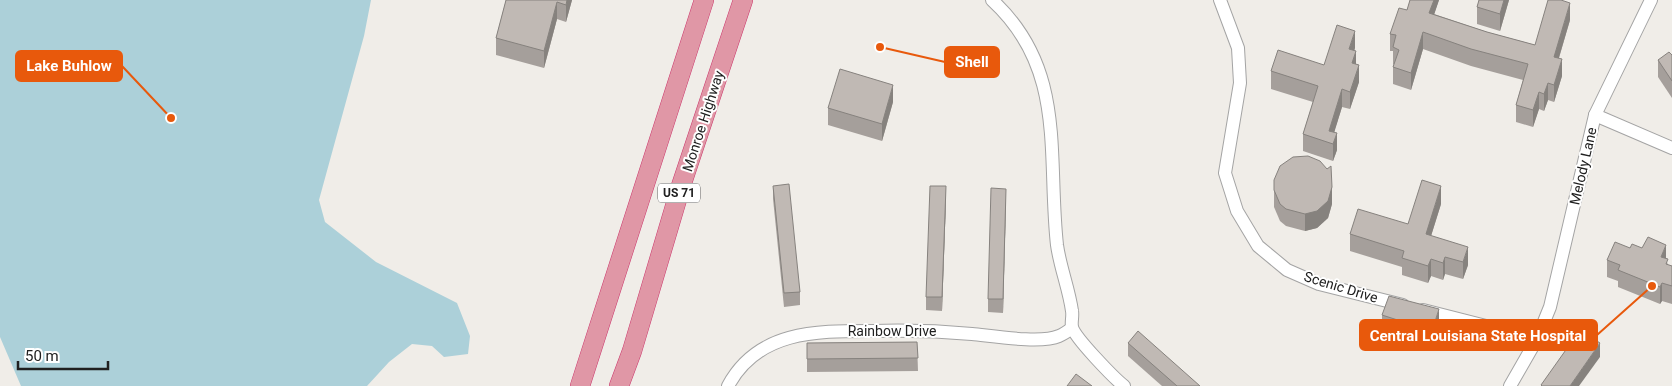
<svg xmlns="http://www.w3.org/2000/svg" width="1672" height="386" viewBox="0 0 1672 386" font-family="Roboto,sans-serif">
<rect width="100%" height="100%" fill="#f0ede8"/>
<path fill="#acd0d9" d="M0 0H371L364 36 319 200 325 222 376 262 457 303 470 336 468 354 444 357 432 346 412 344 389 362 367 386H21L0 337Z"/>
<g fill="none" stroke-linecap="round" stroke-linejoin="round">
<defs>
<g id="minor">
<path d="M992 0C1067 69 1047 154 1057 245 1060 267 1069 289 1072 311 1073 316 1071 322 1072 327 1075 338 1114 378 1124 386"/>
<path d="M1220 0 1238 48 1240 83 1225 173 1237 211 1258 246 1287 270 1319 284 1403 305"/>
<path d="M1595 115 1672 148"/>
<path d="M1423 310 1537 339"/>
<path d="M728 386C758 330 817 331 873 331 906 330 939 331 972 334 993 336 1041 344 1059 336 1064 334 1068 331 1072 328"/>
<path d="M1510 386 1537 339 1550 307 1595 115 1651 0"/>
</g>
<g id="highway">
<path d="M580 386 704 0"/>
<path d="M619 386 632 351 681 186 743 0"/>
</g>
</defs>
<use href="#minor" stroke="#a4a4a4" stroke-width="14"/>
<use href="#highway" stroke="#cb376c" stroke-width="20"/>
<use href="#minor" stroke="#fff" stroke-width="12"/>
<use href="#highway" stroke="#e097a6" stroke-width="19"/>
</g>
<g fill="#a59f9b">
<path d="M506 0H572L566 22 557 19 544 68 496 55V38Z"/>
<path d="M1410 0H1439L1434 14 1487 32 1535 45 1570 20 1559 58 1562 76 1554 102 1548 100 1544 111 1539 109 1533 127 1516 122V105L1523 80 1471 66 1423 49 1411 90 1393 84V67L1394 65 1393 64V51H1390V34L1407 10Z"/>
<path d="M1479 0H1509L1500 31 1477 24V7Z"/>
<path d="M1355 48 1354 51 1359 82 1350 109 1342 107 1334 132 1337 150 1333 161 1303 151V134L1313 102 1271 89V71L1324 65Z"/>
<path d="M1672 55V98L1658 77V60Z"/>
<path d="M893 102 882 141 828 125V108Z"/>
<path d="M1274 180 1332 204 1328 218 1317 228 1305 231 1286 226 1280 221 1274 207Z"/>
<path d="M773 186 800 292V305L784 307 773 199Z"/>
<path d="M946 200 942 311 926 310V297Z"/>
<path d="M1006 202 1003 313 988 312V299Z"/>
<path d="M1441 204 1431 236 1468 265 1463 279 1445 274 1443 280 1431 276 1428 283 1402 275V267L1350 251V234L1408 224Z"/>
<path d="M1630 248 1666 259 1668 265 1672 266V304L1662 301 1660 304 1618 287V281L1607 277V260Z"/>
<path d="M1382 315 1439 323 1432 345 1382 329Z"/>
<path d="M917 342 918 371 807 372V343Z"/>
<path d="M1128 343 1200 386H1162L1128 356Z"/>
</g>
<g fill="#86827e">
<path d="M567 0H572L566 22V5Z"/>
<path d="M1434 0H1439L1429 30V13Z"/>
<path d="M1504 0H1509L1500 31V14Z"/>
<path d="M557 2V19L544 68V51Z"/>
<path d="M1570 3V20L1554 74V57Z"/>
<path d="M1355 31V48L1349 66V49Z"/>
<path d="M1423 32V49L1411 90V73Z"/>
<path d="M1356 51V69L1352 63Z"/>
<path d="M1562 59V76L1554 102V85Z"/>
<path d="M1359 65V82L1350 109V92Z"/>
<path d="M1548 83V100L1544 111V94Z"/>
<path d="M893 85V102L882 141V124Z"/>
<path d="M1342 89V107L1331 143 1329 131Z"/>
<path d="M1539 92V109L1533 127V110Z"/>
<path d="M1337 133V150L1333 161V144Z"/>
<path d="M946 186V200L942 311V297Z"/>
<path d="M1441 186V204L1426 252V234Z"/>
<path d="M1332 187V204L1328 218 1317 228 1305 231V214Z"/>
<path d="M1006 189V202L1003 313V299Z"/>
<path d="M1666 245V262L1661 257Z"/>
<path d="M1468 247V265L1463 279V262Z"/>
<path d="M1445 257V274L1443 280V263Z"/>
<path d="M1431 259V276L1428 283V266Z"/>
<path d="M1662 283V301L1660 304V287Z"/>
<path d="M1439 309V323L1432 345V331Z"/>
<path d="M1600 343V357L1579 386H1570Z"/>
</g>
<g fill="#c0b9b4" stroke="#86827e">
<path d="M506 0H567L566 5 557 2 544 51 496 38Z"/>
<path d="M1410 0H1434L1429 13 1487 32 1535 45 1548 0H1561L1570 3 1554 57 1562 59 1554 85 1548 83 1544 94 1539 92 1533 110 1516 105 1528 64 1471 49 1423 32 1411 73 1393 67 1399 50 1393 47 1396 35 1390 34 1399 8 1407 10Z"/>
<path d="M1479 0H1504L1500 14 1477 7Z"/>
<path d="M1337 25 1355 31 1349 49 1356 51 1352 63 1359 65 1350 92 1342 89 1329 131 1337 133 1333 144 1303 134 1318 86 1271 71 1278 50 1324 65Z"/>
<path d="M1669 52 1672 55V81L1658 60Z"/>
<path d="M840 69 893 85 882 124 828 108Z"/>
<path d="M1308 156 1320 161 1327 169 1331 166 1332 187 1328 201 1317 211 1305 214 1286 209 1280 204 1274 190V180L1280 166 1293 157Z"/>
<path d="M1422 180 1441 186 1426 234 1468 247 1463 262 1445 257 1443 263 1431 259 1428 266 1402 258 1404 251 1350 234 1358 209 1408 224Z"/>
<path d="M789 184 800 292 784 293 773 186Z"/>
<path d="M930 186H946L942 297H926Z"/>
<path d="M991 188 1006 189 1003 299H988Z"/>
<path d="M1648 237 1666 245 1661 257 1668 259 1666 264 1672 266V286L1662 283 1660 287 1618 270 1620 265 1607 260 1615 242 1630 248 1632 244 1642 248Z"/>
<path d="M1389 296 1439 309 1432 331 1382 315Z"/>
<path d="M1580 330 1600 343 1570 386H1542L1541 385Z"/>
<path d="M1138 331 1200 386H1177L1128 343Z"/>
<path d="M917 342 918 358 807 359V343Z"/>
<path d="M1076 374 1092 386H1067Z"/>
</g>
<g text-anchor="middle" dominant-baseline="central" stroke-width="4" stroke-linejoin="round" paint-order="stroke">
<rect fill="#fff" stroke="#636363" stroke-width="1" x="658" y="183.5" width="42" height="19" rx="4"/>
<g font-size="12" font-weight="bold" fill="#202020">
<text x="679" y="193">US 71</text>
</g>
<g font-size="14" fill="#202020" stroke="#fff">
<text transform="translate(703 121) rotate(-72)">Monroe Highway</text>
<text transform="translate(1583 166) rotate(-77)">Melody Lane</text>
<text transform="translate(1341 287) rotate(17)">Scenic Drive</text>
<text x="892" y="331">Rainbow Drive</text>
</g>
</g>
<path fill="none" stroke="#e8590c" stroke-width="2" d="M880 47L945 62M171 118L122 66M1652 286L1597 335"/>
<g fill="#e8590c" stroke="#fff" stroke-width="2">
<circle cx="880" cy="47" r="5"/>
<circle cx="171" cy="118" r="5"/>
<circle cx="1652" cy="286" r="5"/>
</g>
<g fill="#e8590c" stroke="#e8590c" stroke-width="2">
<rect x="945" y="47" width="54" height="30" rx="5"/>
<rect x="16" y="51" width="106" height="30" rx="5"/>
<rect x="1360" y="320" width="237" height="30" rx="5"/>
</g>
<g font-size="15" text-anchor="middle" font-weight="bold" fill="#fff">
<text x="972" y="67">Shell</text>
<text x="69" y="71">Lake Buhlow</text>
<text x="1478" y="341">Central Louisiana State Hospital</text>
</g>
<path d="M18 361v8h90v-8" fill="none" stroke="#202020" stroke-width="2.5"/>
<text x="25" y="361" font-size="15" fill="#202020" stroke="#ffffff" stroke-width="4" paint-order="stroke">50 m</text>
</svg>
